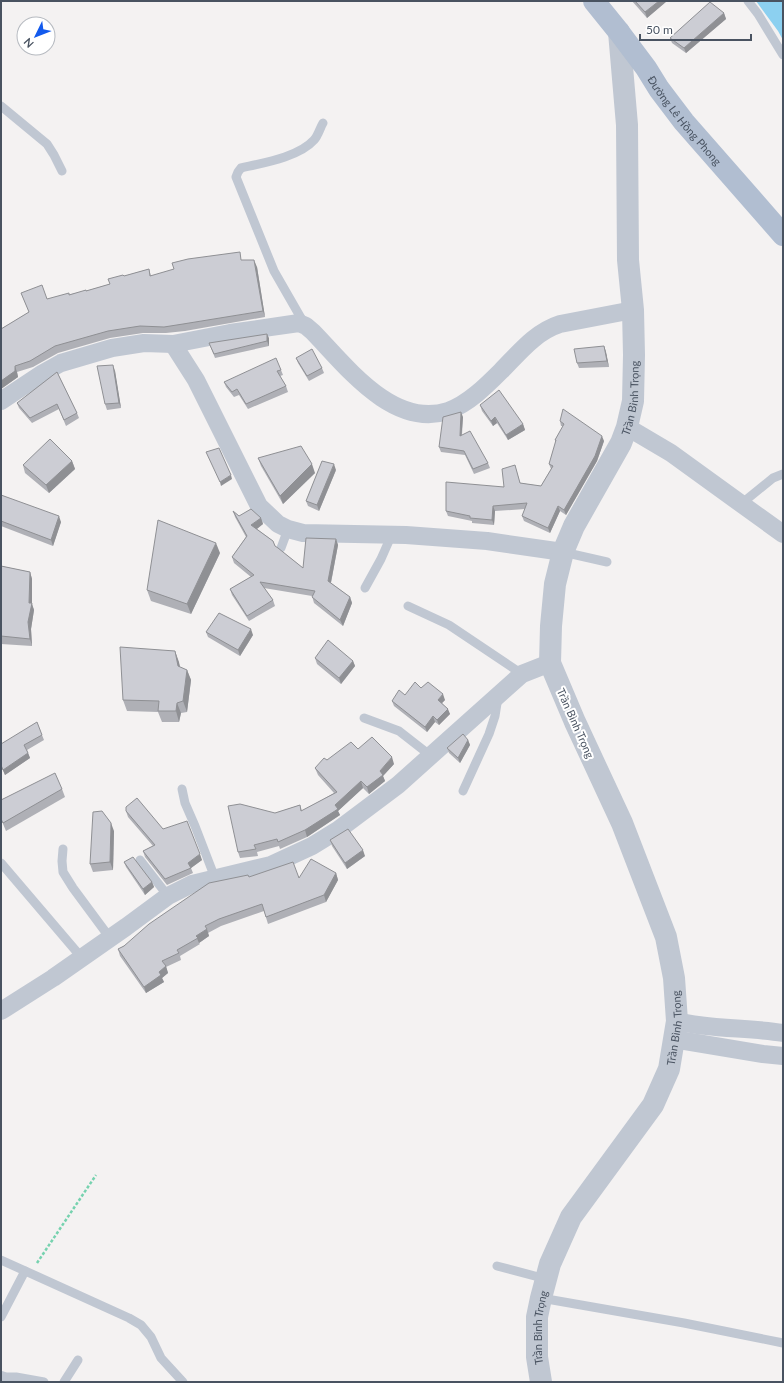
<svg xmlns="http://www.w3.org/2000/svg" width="784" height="1383" viewBox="0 0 784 1383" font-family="Lato,sans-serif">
<rect width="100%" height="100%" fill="#f4f2f2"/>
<path fill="#8cd0f0" d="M756 1H783V40L778 31Z"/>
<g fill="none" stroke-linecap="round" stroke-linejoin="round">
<path stroke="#76d2af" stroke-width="2.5" stroke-dasharray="3 2" stroke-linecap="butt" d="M37 1263 96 1175"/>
<g stroke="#c0c7d2" stroke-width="9">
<path d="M748 1 758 14 783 55"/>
<path d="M1 106 47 144 54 155 62 171"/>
<path d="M305 325 274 271 236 177 238 172 241 168C263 163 299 157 314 140 318 136 320 128 323 123"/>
<path d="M741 504 773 478 783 474"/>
<path d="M281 548 288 529"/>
<path d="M563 552 607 562"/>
<path d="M365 588 381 559 392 534"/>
<path d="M408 606 449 625 522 674"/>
<path d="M364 718 399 731 431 756"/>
<path d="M182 789 185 803 195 826 215 878"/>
<path d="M463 791 489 734 495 716 498 697"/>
<path d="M63 849 62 861 63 872 73 888 110 938"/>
<path d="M140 860 168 896"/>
<path d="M1 863 82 958"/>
<path d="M1 1260 129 1318 141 1325 151 1337 161 1358 183 1382"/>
<path d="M497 1266 546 1279"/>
<path d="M541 1298 684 1323 783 1343"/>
<path d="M1 1317 25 1271"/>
<path d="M1 1377H16L44 1382"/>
<path d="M64 1382 78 1360"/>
</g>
<g stroke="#c0c7d2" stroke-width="18">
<path d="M173 344 196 380 259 506 278 524 288 529 303 533 406 535 487 541 563 552"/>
<path d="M1 401 43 373 61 363 112 348 144 343 173 344 230 333 299 323 306 326 313 332C346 366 393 429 448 411 468 404 486 386 501 371 519 353 535 332 560 324L633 310"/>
<path d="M627 427 671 453 783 534"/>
<path d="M1 1011 53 978 126 927 168 896 192 884 271 865 312 846 338 830 398 785 522 674 550 663"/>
<path d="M677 1021C711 1030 748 1027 783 1033"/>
<path d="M673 1039 763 1054 783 1056"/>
<path d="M1 1380 5 1382"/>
</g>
<path stroke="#c0c7d2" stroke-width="22" id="s1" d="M541 1382 537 1357V1317L541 1298 550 1264 571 1217 653 1105 669 1069 677 1021 674 978 666 937 622 823 575 722 550 663 551 626 555 584 563 552 574 526 621 443 627 427 633 401 634 355 633 310 628 260 627 125 619 32"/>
<path stroke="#b1bed1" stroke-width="22" id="s2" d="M594 1 619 32 646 68 659 89 684 122 783 235"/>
</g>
<g fill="#afb0b6">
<path d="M632 1H667L647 18Z"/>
<path d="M724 13 726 19 686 53 672 43 670 38Z"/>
<path d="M243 260 257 267 265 317 185 331 166 333H143L110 338 58 353 33 367 17 372 18 377 1 389V329L29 312 21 293 47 299 86 291 110 284 124 276 149 269 151 276Z"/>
<path d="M269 338V346L215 358 209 343Z"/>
<path d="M604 346 606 352 609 367 579 368 577 363Z"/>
<path d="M296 358 322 368 324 373 309 381 298 363Z"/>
<path d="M281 370 283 375 280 376 286 386 288 392 248 409 239 395 234 397 226 387 224 382Z"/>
<path d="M115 371 121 408 107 410 105 404Z"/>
<path d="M57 372 77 413 79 418 66 426 59 409 32 423 19 408 17 403Z"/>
<path d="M480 405 523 424 525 430 508 440 497 423 493 426 482 411Z"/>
<path d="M463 417 462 435 488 463 490 468 474 474 465 455 441 452 439 447Z"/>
<path d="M560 421 604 441 597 461 566 515 560 511 550 533 524 521 522 516 525 509 495 511 494 525 472 523V521L448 516 446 511 504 487 515 465 520 483 541 486 551 469 549 464 556 442 555 440 563 426H561Z"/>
<path d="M258 458 315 473 283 504 261 466Z"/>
<path d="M72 461 75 469 49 493 25 473 23 465Z"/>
<path d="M336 470 319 511 308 506 306 501Z"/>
<path d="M1 495 61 522 53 546 1 526Z"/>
<path d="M233 511 239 516 261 518 263 524 257 529 273 541 275 546 303 568 336 539 338 545 331 583 350 597 352 603 343 626 314 603 312 596 264 588 273 600 275 606 249 621 232 595 230 589 251 577 234 563 232 557 246 537 235 517Z"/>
<path d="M220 553 191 614 151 601 147 590Z"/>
<path d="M1 566 30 572 32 579V604L34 610 31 629 32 646 1 644Z"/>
<path d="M206 632 253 635 240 656 208 637Z"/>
<path d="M175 651 180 667 187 670 191 680 187 712 181 713 179 722H162L158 712 127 711 123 700Z"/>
<path d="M315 658 353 661 355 666 341 684 317 664Z"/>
<path d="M421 688 445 700 442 703 450 714 439 725 435 722 427 732 394 706 392 701Z"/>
<path d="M42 735 44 740 27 750 30 758 5 775 1 766V744Z"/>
<path d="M468 740 470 745 460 763 449 753 447 748Z"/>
<path d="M358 749 394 764 383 776 385 781 369 794 363 788 338 811 340 815 307 837 280 849 279 846 257 852 258 856 240 858 238 852 275 813 300 805 302 811 334 793 318 775 315 768 327 760Z"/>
<path d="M62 789 65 797 6 831 1 819Z"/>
<path d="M126 811 163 829 202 860 191 868 193 873 167 885 145 857 143 851 153 846 128 817Z"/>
<path d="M114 831 113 870 93 872 90 864Z"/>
<path d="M330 840 365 856 347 869 332 846Z"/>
<path d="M124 862 152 882 154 887 145 895 126 867Z"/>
<path d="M336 873 338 880 326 902 268 924 264 911 221 926 208 933 209 936 199 943 200 944 180 956 181 960 166 967 168 973 162 978 164 982 146 993 120 956 118 949 249 877 299 878Z"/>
</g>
<g fill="#8f9094">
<path d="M659 1H667L647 18 645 12Z"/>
<path d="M724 13 726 19 686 53 684 48Z"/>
<path d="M254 260 257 267 265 317 263 311Z"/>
<path d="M267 334 269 338V346L267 341Z"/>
<path d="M604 346 606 352 609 367 607 361Z"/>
<path d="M113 365 115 371 121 408 119 403Z"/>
<path d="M15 366 17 372 18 377 1 389V381Z"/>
<path d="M461 412 463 417 461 441 460 436Z"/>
<path d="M495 417 497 423 493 426 491 421Z"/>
<path d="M523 424 525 430 508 440 506 435Z"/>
<path d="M602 436 604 441 597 461 566 515 564 510Z"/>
<path d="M72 461 75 469 49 493 46 485Z"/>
<path d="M312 464 315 473 283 504 280 496Z"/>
<path d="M334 464 336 470 319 511 317 505Z"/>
<path d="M231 475 232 479 221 486 220 482Z"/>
<path d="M493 506 495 511 494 525 492 520Z"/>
<path d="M558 506 560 511 550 533 548 528Z"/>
<path d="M59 516 61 522 53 546 51 540Z"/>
<path d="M261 518 263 524 254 531 251 525Z"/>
<path d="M336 539 338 545 330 587 328 581Z"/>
<path d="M216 543 220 553 191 614 187 604Z"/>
<path d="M30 572 32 579V604L34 610 31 629 32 646 30 639 28 622 29 603Z"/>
<path d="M350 597 352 603 343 626 340 620Z"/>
<path d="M251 629 253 635 240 656 238 650Z"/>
<path d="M175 651 179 662 182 677 178 666Z"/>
<path d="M353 661 355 666 341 684 339 678Z"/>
<path d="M187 670 191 680 187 712 183 701Z"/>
<path d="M443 694 445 700 440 705 438 700Z"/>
<path d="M177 703 181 713 179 722 176 711Z"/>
<path d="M448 709 450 714 439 725 437 720Z"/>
<path d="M433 716 435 722 427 732 425 727Z"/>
<path d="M468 740 470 745 460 763 458 758Z"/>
<path d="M28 753 30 758 5 775 3 770Z"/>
<path d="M392 757 394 764 383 776 385 781 369 794 367 787Z"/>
<path d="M361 781 363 788 338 811 340 815 307 837 305 830 335 805Z"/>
<path d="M111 823 114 831 113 870 110 862Z"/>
<path d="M363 850 365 856 347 869 345 863Z"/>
<path d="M200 854 202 860 191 868 188 863Z"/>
<path d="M336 873 338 880 326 902 324 895Z"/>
<path d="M152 882 154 887 145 895 143 889Z"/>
<path d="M207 929 209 936 199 943 196 936Z"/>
<path d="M166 966 168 973 162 978 164 982 146 993 144 987 159 972Z"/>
</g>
<g fill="#cccdd4" stroke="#8f9094">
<path d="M635 1H659L645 12Z"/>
<path d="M710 2 724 13 684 48 670 38Z"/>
<path d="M240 252 241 260H254L263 311 183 324 164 327 140 326 108 331 55 346 30 361 15 366V371L1 381V329L29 312 21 293 42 285 47 299 69 293V295L86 290V291L110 284 108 279 123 275 124 276 149 269 150 276 174 269 172 263 188 259Z"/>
<path d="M267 334V341L214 354 209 343Z"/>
<path d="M604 346 607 361 577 363 574 349Z"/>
<path d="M312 349 322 368 307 376 296 358Z"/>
<path d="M276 358 281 370 277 371 286 386 246 404 237 389 232 392 224 382Z"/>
<path d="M113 365 119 403 105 404 97 366Z"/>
<path d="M57 372 77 413 64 420 57 404 30 418 17 403Z"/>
<path d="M499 390 523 424 506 435 495 417 491 421 480 405Z"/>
<path d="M563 409 602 436 595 456 564 510 558 506 548 528 522 516 527 503 493 506 492 520 470 518V516L446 511V482L504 487 502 469 515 465 520 483 541 486 553 466 549 464 556 440H555L564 424 560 421Z"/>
<path d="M461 412 460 436 470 431 488 463 473 469 464 451 439 447 443 417Z"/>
<path d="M50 439 72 461 46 485 23 465Z"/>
<path d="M301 446 312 464 280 496 258 458Z"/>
<path d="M219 448 231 475 220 482 206 452Z"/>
<path d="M322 461 334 464 317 505 306 501Z"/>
<path d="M1 495 59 516 51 540 1 521Z"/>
<path d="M251 509 261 518 251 525 273 541 275 546 278 548 303 568 306 538 336 539 328 581 350 597 340 620 312 597 315 591 260 582 273 600 247 616 230 589 254 575 232 557 247 536 233 511 239 516Z"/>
<path d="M158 520 216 543 187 604 147 590Z"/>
<path d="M1 566 30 572 29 603H32L28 622 30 639 1 636Z"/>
<path d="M219 613 251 629 238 650 206 632Z"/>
<path d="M328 640 353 661 339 678 315 658Z"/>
<path d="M120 647 175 651 178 666 187 670 183 701 177 703 176 711H158L159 701 123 700Z"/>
<path d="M415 682 421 688 428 682 443 694 438 700 448 709 437 720 433 716 425 727 392 701 399 690 405 695Z"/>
<path d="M37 722 42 735 24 745 28 753 3 770 1 765V744Z"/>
<path d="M463 734 468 740 458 758 447 748Z"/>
<path d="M372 737 392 757 380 771 383 775 367 787 361 781 335 805 338 809 305 830 278 842 277 839 254 845 256 849 238 852 228 806 240 804 275 813 300 805 301 811 337 792 315 768 324 758 327 760 351 742 358 749Z"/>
<path d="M55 773 62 789 3 823 1 819V800Z"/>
<path d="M137 798 163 829 187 821 200 854 188 863 191 868 165 879 143 851 155 845 126 811V807Z"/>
<path d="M102 811 111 823 110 862 90 864 93 812Z"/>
<path d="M348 829 363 850 345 863 330 840Z"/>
<path d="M133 857 152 882 143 889 124 862Z"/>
<path d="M311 859 336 873 324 895 266 917 262 904 219 919 205 926 207 929 196 936 198 938 177 950 179 953 162 961 166 966 159 972 161 975 144 987 118 949 124 946 149 924 209 883 248 875 249 877 293 862 299 878Z"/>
</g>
<g text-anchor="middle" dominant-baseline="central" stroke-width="4" stroke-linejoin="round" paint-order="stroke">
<g font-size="11" fill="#495361" stroke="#fff">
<text stroke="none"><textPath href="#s2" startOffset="150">Đường Lê Hồng Phong</textPath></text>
<text stroke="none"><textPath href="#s1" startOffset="1063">Trần Bình Trọng</textPath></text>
<text transform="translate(576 723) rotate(66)">Trần Bình Trọng</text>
<text stroke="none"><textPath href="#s1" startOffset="391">Trần Bình Trọng</textPath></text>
<text stroke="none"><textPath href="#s1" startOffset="55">Trần Bình Trọng</textPath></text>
</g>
</g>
<rect width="784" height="1383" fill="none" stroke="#495361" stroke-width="4"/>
<g transform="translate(36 36) rotate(227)"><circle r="19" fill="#ffffff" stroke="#b6bac0"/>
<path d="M0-3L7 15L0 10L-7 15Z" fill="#135aed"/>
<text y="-6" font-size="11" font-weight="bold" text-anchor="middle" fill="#495361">N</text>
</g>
<path d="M640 34v6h111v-6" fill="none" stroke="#495361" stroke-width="2"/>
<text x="646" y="34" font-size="12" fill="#495361" stroke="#ffffff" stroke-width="3" paint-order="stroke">50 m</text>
</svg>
